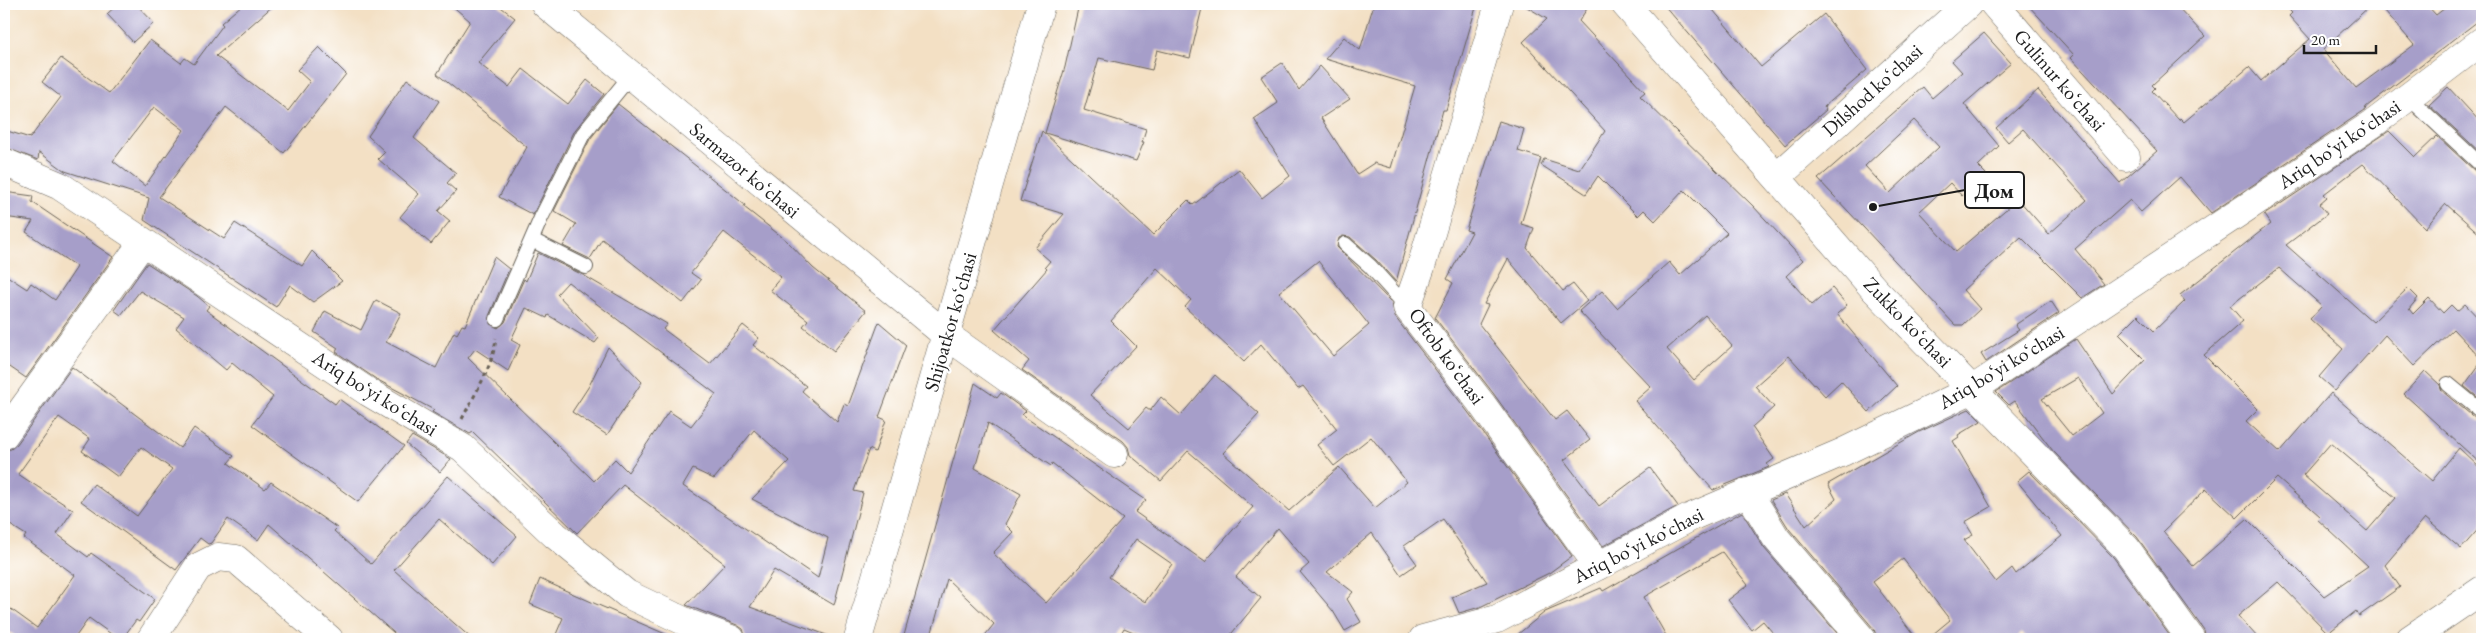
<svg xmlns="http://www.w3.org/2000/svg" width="2486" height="643" viewBox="0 0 2486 643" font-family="'EB Garamond',serif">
<rect width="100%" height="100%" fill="#fff"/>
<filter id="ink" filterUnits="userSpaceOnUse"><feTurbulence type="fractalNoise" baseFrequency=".02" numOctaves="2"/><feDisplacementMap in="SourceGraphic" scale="10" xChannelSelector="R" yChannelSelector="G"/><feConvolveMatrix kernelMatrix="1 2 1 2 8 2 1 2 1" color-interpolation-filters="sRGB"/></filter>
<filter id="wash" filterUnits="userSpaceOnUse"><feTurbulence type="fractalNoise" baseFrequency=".0096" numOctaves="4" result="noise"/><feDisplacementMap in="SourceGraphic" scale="20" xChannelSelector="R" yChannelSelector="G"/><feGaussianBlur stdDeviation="1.12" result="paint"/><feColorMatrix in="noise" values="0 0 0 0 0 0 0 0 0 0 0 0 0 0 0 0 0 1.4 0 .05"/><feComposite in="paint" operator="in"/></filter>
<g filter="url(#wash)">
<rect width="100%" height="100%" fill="#f3e0c4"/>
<g id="blocks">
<g fill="#a69ec9" fill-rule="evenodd">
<path d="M118 4H136L154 23 133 42 107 14Z"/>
<path d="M243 4H275L216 56 288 111 310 82 297 70 319 47 346 74 284 153 226 107 159 197 224 239 235 223 302 266 312 251 342 281 313 302 290 285 276 307 144 220 149 198 65 171 39 152 38 160 4 147V130L30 138 61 97 42 82 61 58 109 93 150 40 181 63 185 58 194 64 223 25 221 23ZM154 107 184 130 145 186 113 161Z"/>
<path d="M450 4H497L515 18 478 63 509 87 523 69 568 104 587 80 604 94 575 130 533 215 499 197 527 147 437 74 470 21Z"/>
<path d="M1079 4H1203L1190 58 1157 50 1152 70 1099 58 1084 110 1146 129 1142 142H1144L1136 161 1045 133 1065 67Z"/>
<path d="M1374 4H1477L1446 110H1443L1396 282 1376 260 1350 237 1343 236 1339 238 1337 247 1392 303 1395 317 1468 412 1572 556 1549 573 1480 607 1459 613 1452 597 1487 582 1443 519 1404 546 1417 564 1401 575 1372 533 1327 572 1353 592 1347 599 1361 622 1345 631 1333 611 1300 572 1309 564 1278 528 1236 577 1261 598 1227 639H1150L1124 628 1118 639H982L994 624 947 579 930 639H903L975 383 997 398 1001 393 1026 411 1022 415 1146 500 1135 512 1205 562 1253 507 1188 451 1161 481 1130 455 1128 447 1123 441 1022 370 1029 361 994 330 1047 269 1045 267 1050 261 1035 248 1064 214 1020 201 1042 131 1153 235 1188 200 1193 205 1239 169 1262 198 1290 176 1254 119 1278 103 1261 77 1282 63 1299 90 1320 66 1350 99 1321 118 1357 174 1374 163 1391 168 1415 86 1325 59 1344 37 1360 50ZM1318 261 1369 325 1333 356 1279 292ZM1157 268 1191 300 1185 307 1244 362 1261 344 1298 389 1303 386 1337 429 1317 445 1334 466 1371 437 1407 482 1375 508 1339 467 1289 511 1223 453 1259 414 1215 375 1181 415 1161 397 1150 411 1146 408 1129 428 1090 395 1136 346 1111 321ZM988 423 1051 466 1052 463 1123 519 1046 603 993 553 1013 532 1005 524 1021 494 975 468ZM1136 539 1172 564 1145 602 1109 577Z"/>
<path d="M1522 4H1590L1579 21 1645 92 1640 96 1753 206 1803 260 1786 276 1812 305 1832 288 1847 305 1837 314 1897 386 1869 412 1841 381 1825 396 1789 356 1755 386 1774 407 1752 427 1774 459 1767 464 1769 467 1713 490 1635 401 1651 387 1579 311 1602 291 1617 308 1669 262 1680 275 1727 233 1684 190 1655 221 1644 210 1638 216 1598 176 1586 194 1541 165 1544 159 1579 170 1605 131 1523 42 1547 19ZM1705 315 1732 346 1694 380 1667 349Z"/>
<path d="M1663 4H1708L1761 67 1824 14 1867 70 1824 107 1826 110 1785 145Z"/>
<path d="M2027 4H2175L2205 36 2152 85 2155 88 2152 91 2179 120 2180 118 2184 122 2249 67 2261 81 2310 39 2289 16 2292 13 2283 4H2372L2323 49 2356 88 2414 45 2379 4H2426L2436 15 2450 4H2476L2482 12V18L2366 107 2365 110 2211 213 2180 177 2141 212 2130 200 2075 249 2104 284 2082 298 2021 237 1963 290 1980 309 1963 325H1955L1818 179 1923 87 1932 98 1962 72 1952 61 1984 33 2011 63 1964 104 1999 146 1978 166 1986 174 1962 196 1950 183 1919 212 1956 252 2018 199 2049 234 2087 200 2023 129 2008 142 1996 128 2038 90 2120 183 2157 151 2071 58 2074 55ZM1914 120 1939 147 1890 193 1865 166Z"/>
<path d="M407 79 439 101 414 138 456 173 447 183 456 191 438 211 450 221 431 244 400 217 419 194 378 159 385 152 368 136Z"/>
<path d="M2448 87 2482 124V154L2429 105Z"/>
<path d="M618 104 745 205 744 207 787 241 813 268 866 311 834 351 803 326 808 320 770 290 781 277 724 232 691 273 701 280 683 303 602 239 590 259 563 246 576 224 554 211 590 139Z"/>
<path d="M1499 121 1524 129 1518 151 1541 158 1521 224 1534 228 1527 248 1563 291 1573 284 1587 301 1561 323 1508 259 1484 304 1488 305 1479 324 1555 420 1567 411 1590 440 1564 460 1599 506 1650 468 1678 506 1603 546 1493 393 1435 318 1453 283 1447 279 1472 232 1466 230Z"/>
<path d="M2389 131 2415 157 2437 136 2476 172 2482 175V236L2446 204 2425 228 2363 164 2324 194 2327 197 2319 204 2327 214 2286 245 2373 322 2408 288 2418 298 2409 309 2413 314 2429 298 2443 313 2451 305 2457 311 2465 304 2482 322V360L2453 329 2414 366 2385 335 2335 391 2319 377 2343 349 2310 319 2322 306 2279 268 2230 306 2243 321 2204 355 2258 409 2246 421 2280 452 2331 393 2432 481 2459 448 2482 470V525L2461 549 2425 518 2385 565 2400 587 2359 616 2356 611 2328 633 2278 582 2238 616 2259 639H2206L2204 630 2137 537 2053 451 2015 401 2009 405 1996 392 2076 339 2113 394 2145 360 2119 334 2138 315 2154 331 2185 301 2180 295 2270 224 2264 215ZM2078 378 2102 413 2072 436 2042 399ZM2331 443 2396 498 2367 531 2303 475ZM2277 478 2320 516 2317 519 2368 566 2324 596 2247 519 2193 566 2163 531 2206 489 2237 518Z"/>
<path d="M4 192 33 196 32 202 113 257 26 378 4 363V274L27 289 31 283 55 300 77 267 26 232 33 221 4 217Z"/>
<path d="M538 253 583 275 667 324 663 329 710 364 743 325 759 338 753 345 806 386 802 391 837 422 844 404 848 406 879 322 906 345 879 417 886 420 875 452 869 449 854 491 863 493 834 605 774 570 750 607 832 637V639H746L743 629 737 625 686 605 725 564 623 485 577 533 473 432 470 434 432 412 434 410 376 379 336 352 338 348 314 332 325 311 361 330 376 300 401 313 386 342 436 368 454 332 457 334 462 325 465 326 494 257 509 269 489 316 490 324 498 328 505 322 524 279 526 281ZM568 282 716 394 691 426 669 411 628 472 615 459 594 481 468 358 475 349 508 371 520 345 511 340 526 308 547 318 548 315 595 343 599 338 557 294ZM754 430 789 461 752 499 828 538 818 578 683 486 693 469 714 479Z"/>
<path d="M147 263 197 296 209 306 206 310 335 404 339 399 404 446 358 502 252 425 273 397 232 363 226 370 176 328 184 317 140 291 121 315 114 310Z"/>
<path d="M2051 301 2059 313 1986 362 1981 354 2019 330 2015 325Z"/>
<path d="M608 347 642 382 607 435 572 412 589 386Z"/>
<path d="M2482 361V401L2464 386Z"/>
<path d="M72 367 180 448 194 428 234 456 228 463 265 489 271 482 337 528 334 531 371 564 448 476 517 536 492 565 439 519 394 570 472 639H401L269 524 258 540 228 519 211 543 208 544 200 538 176 570 81 501 94 484 137 516 172 469 141 447 118 477 82 451 90 439 59 417 18 474 73 510 57 534 88 557 91 553 155 599 139 622 136 620 122 639H118L89 618 74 639H20L4 628V604L37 628 75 575 24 538 26 535 4 521V450L11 449 17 444Z"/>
<path d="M2425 371 2440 385 2442 391 2476 419 2482 421V465L2404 394Z"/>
<path d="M1969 409 1981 421 1958 435 1959 437 1953 441 1991 507 1965 522 1973 535 1964 540 1996 582 2012 568 2016 574 2062 536 2017 481 2029 471 2114 558 2172 639H2027L2022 633 2015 639H1927L1950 620 1903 559 1873 582 1917 639H1877L1874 629 1789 529 1771 500 1785 494 1806 526 1836 499 1828 484 1919 432Z"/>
<path d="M412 436 451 459 440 472 406 444Z"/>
<path d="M1742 512 1764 548 1842 639H1778L1763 621 1752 630 1728 600 1748 585 1722 552 1644 597 1668 639H1512L1545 612 1601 588 1603 591Z"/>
<path d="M540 579 596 604 677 639H554L563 618 530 604Z"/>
</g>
</g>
</g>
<g filter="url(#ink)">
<use href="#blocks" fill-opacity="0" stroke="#676157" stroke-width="1"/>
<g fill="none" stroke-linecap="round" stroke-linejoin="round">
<defs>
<g id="lane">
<path d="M2408 97 2482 166"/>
<path d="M532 240 586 267"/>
<path d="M1345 244 1370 266 1407 307"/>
<path d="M497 319 541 218 583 134 631 75"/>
<path d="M2448 384 2482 412"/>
</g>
<g id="street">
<path d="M545 4 946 335 1114 454"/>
<path d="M1499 4 1421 267 1407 307 1481 403 1598 566"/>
<path d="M1625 4 1875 290 2126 548 2191 639"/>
<path d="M1994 4 2126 157"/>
<path d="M4 162 60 186 368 392 463 448 555 535 627 594 688 623 731 639"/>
<path d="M1777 177 1968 4"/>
<path d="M4 435 143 242"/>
<path d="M1748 492 1776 538 1862 639"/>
<path d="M151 639 198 567 218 557 236 559 329 639"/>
<path d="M1423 639 1497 619 1691 517 1843 452 1973 389 2374 123 2482 41"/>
</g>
<g id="secondary">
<path d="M858 639 1041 4"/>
<path d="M2410 639 2482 590"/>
</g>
</defs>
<use href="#lane" stroke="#676157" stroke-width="16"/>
<use href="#street" stroke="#676157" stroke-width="29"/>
<use href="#secondary" stroke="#676157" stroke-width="29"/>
<path stroke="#676157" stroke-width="3" stroke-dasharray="4 4" stroke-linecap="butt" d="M462 419C475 393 493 367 496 338"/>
<use href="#lane" stroke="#fff" stroke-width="14"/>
<use href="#street" stroke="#fff" stroke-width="28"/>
<use href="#secondary" stroke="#fff" stroke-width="28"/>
</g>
</g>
<g text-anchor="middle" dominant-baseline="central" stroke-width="4.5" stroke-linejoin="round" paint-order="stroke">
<g font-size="20" fill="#1c1c1c" stroke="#fff">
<text transform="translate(2060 80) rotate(49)">Gulinur koʻchasi</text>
<text transform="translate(1872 90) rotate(-42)">Dilshod koʻchasi</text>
<text transform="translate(2339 144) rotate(-34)">Ariq boʻyi koʻchasi</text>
<text transform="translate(745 170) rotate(40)">Sarmazor koʻchasi</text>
<text transform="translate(950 322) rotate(-74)">Shijoatkor koʻchasi</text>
<text transform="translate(1908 322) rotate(46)">Zukko koʻchasi</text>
<text transform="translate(1447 356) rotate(54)">Oftob koʻchasi</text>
<text transform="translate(2001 367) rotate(-31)">Ariq boʻyi koʻchasi</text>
<text transform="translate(375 393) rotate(32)">Ariq boʻyi koʻchasi</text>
<text transform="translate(1638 545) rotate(-27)">Ariq boʻyi koʻchasi</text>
</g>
</g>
<path fill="none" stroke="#1c1c1c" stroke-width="2" d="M1873 207L1965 190"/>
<circle fill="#1c1c1c" stroke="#fff" stroke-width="2" cx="1873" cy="207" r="5"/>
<rect fill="#fff" stroke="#1c1c1c" stroke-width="2" x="1965" y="172" width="59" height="36" rx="5"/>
<g font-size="21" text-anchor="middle" font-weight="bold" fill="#1c1c1c">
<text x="1994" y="198">Дом</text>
</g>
<rect width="2486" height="643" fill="none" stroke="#fff" stroke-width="20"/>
<path d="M2304 45v8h72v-8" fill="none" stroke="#1c1c1c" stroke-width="2.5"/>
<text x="2311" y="45" font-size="15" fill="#1c1c1c" stroke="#ffffff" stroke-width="4" paint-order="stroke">20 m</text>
</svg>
